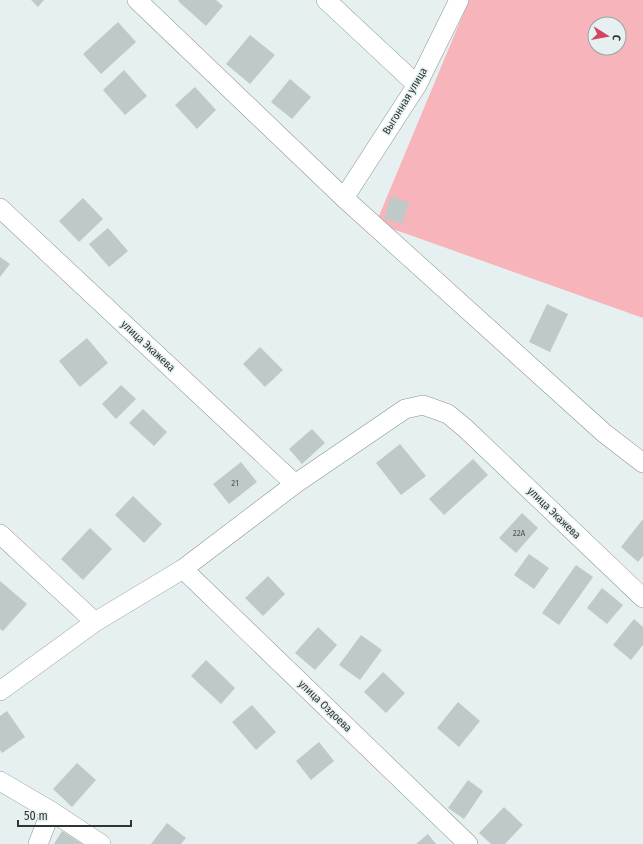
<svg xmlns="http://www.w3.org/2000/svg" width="643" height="844" viewBox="0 0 643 844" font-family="'Fira Sans Condensed',sans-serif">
<rect width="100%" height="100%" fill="#e6f0f0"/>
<path fill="#f7b4ba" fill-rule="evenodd" d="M469 0H643V318L376 223ZM595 24H619V48H595Z"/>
<g fill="#bfc9c8">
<path d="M31 0H44L38 7Z"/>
<path d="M179 0H216L223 6 206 26 178 1Z"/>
<path d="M118 22 136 42 101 74 83 54Z"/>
<path d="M250 35 275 55 250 84 226 64Z"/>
<path d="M124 70 147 96 125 115 103 90Z"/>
<path d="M290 79 311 97 292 119 271 102Z"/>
<path d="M195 87 216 110 197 129 175 105Z"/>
<path d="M391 196 409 203 402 224 384 218Z"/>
<path d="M83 198 103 219 79 242 59 221Z"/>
<path d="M108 228 128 251 109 267 89 244Z"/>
<path d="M0 257 10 264 0 277Z"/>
<path d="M547 304 568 314 550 352 529 342Z"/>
<path d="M87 338 108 363 80 387 59 361Z"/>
<path d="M260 347 283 370 265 387 243 364Z"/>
<path d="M121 385 136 399 116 419 102 404Z"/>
<path d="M143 409 167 432 154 446 129 423Z"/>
<path d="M312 429 325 443 302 464 289 449Z"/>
<path d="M400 444 426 476 401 495 376 463Z"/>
<path d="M473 459 488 475 444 515 429 499Z"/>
<path d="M241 462 257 482 229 504 213 484Z"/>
<path d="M133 496 162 524 144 543 115 515Z"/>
<path d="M522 513 538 528 516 553 499 538Z"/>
<path d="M643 519V556L638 562 621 547Z"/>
<path d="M90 528 112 549 83 580 61 559Z"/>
<path d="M529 554 549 568 534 589 514 575Z"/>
<path d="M576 565 593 577 559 625 542 613Z"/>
<path d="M268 576 285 594 263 616 245 598Z"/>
<path d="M0 581 27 604 3 631 0 629Z"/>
<path d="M602 588 623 605 607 624 587 608Z"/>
<path d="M634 619 643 627V645L631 660 613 645Z"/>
<path d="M318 627 337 645 315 670 295 653Z"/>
<path d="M361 635 382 650 360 680 339 665Z"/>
<path d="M206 660 235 688 221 704 191 676Z"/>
<path d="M383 672 405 693 386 713 364 692Z"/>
<path d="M458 702 480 721 459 747 437 728Z"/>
<path d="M252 705 276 732 256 750 232 722Z"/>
<path d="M7 711 25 737 2 753 0 750V716Z"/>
<path d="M319 742 334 761 311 780 296 761Z"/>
<path d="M77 763 96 780 72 807 53 789Z"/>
<path d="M468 780 483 791 464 819 448 808Z"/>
<path d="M504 807 523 825 505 844H491L479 833Z"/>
<path d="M167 823 186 838 181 844H151Z"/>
<path d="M62 831 82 844H54Z"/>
<path d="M428 834 436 844H416Z"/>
</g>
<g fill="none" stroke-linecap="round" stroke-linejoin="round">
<defs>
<g id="minor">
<path d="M137 0 344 198 604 433 643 463"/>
<path d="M326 0 417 85"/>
<path d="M344 198 417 85 459 0"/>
<path d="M0 208 295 484"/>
<path d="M0 534 95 622"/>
<path d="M183 569 468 844"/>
<path d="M0 691 95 622 183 569 295 484 405 409 423 405 448 414 465 428 643 598"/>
<path d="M0 781 51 811 38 844"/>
<path d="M51 811 101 844"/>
</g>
</defs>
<use href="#minor" stroke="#8b9493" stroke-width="20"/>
<use href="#minor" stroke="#fff" stroke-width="19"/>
</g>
<g text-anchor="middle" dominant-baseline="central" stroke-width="3" stroke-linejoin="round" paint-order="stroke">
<g font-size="9" fill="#545959">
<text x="235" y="483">21</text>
<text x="519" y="533">22А</text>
</g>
<g font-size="11" fill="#303434" stroke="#e6f0f0">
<text transform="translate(405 101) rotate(-59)">Выгонная улица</text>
<text transform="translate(148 346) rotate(43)">улица Экажева</text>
<text transform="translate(554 513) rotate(44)">улица Экажева</text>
<text transform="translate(325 706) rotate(44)">улица Оздоева</text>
</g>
</g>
<g transform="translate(607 36) rotate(101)"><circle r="19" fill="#e6f0f0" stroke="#9da5a5"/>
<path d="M0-3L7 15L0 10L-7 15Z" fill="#d54462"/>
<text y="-6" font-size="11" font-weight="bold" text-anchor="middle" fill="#303434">С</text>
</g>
<path d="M18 820v6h113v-6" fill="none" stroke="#303434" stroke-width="2"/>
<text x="24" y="820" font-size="12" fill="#303434" stroke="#e6f0f0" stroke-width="3" paint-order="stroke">50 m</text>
</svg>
